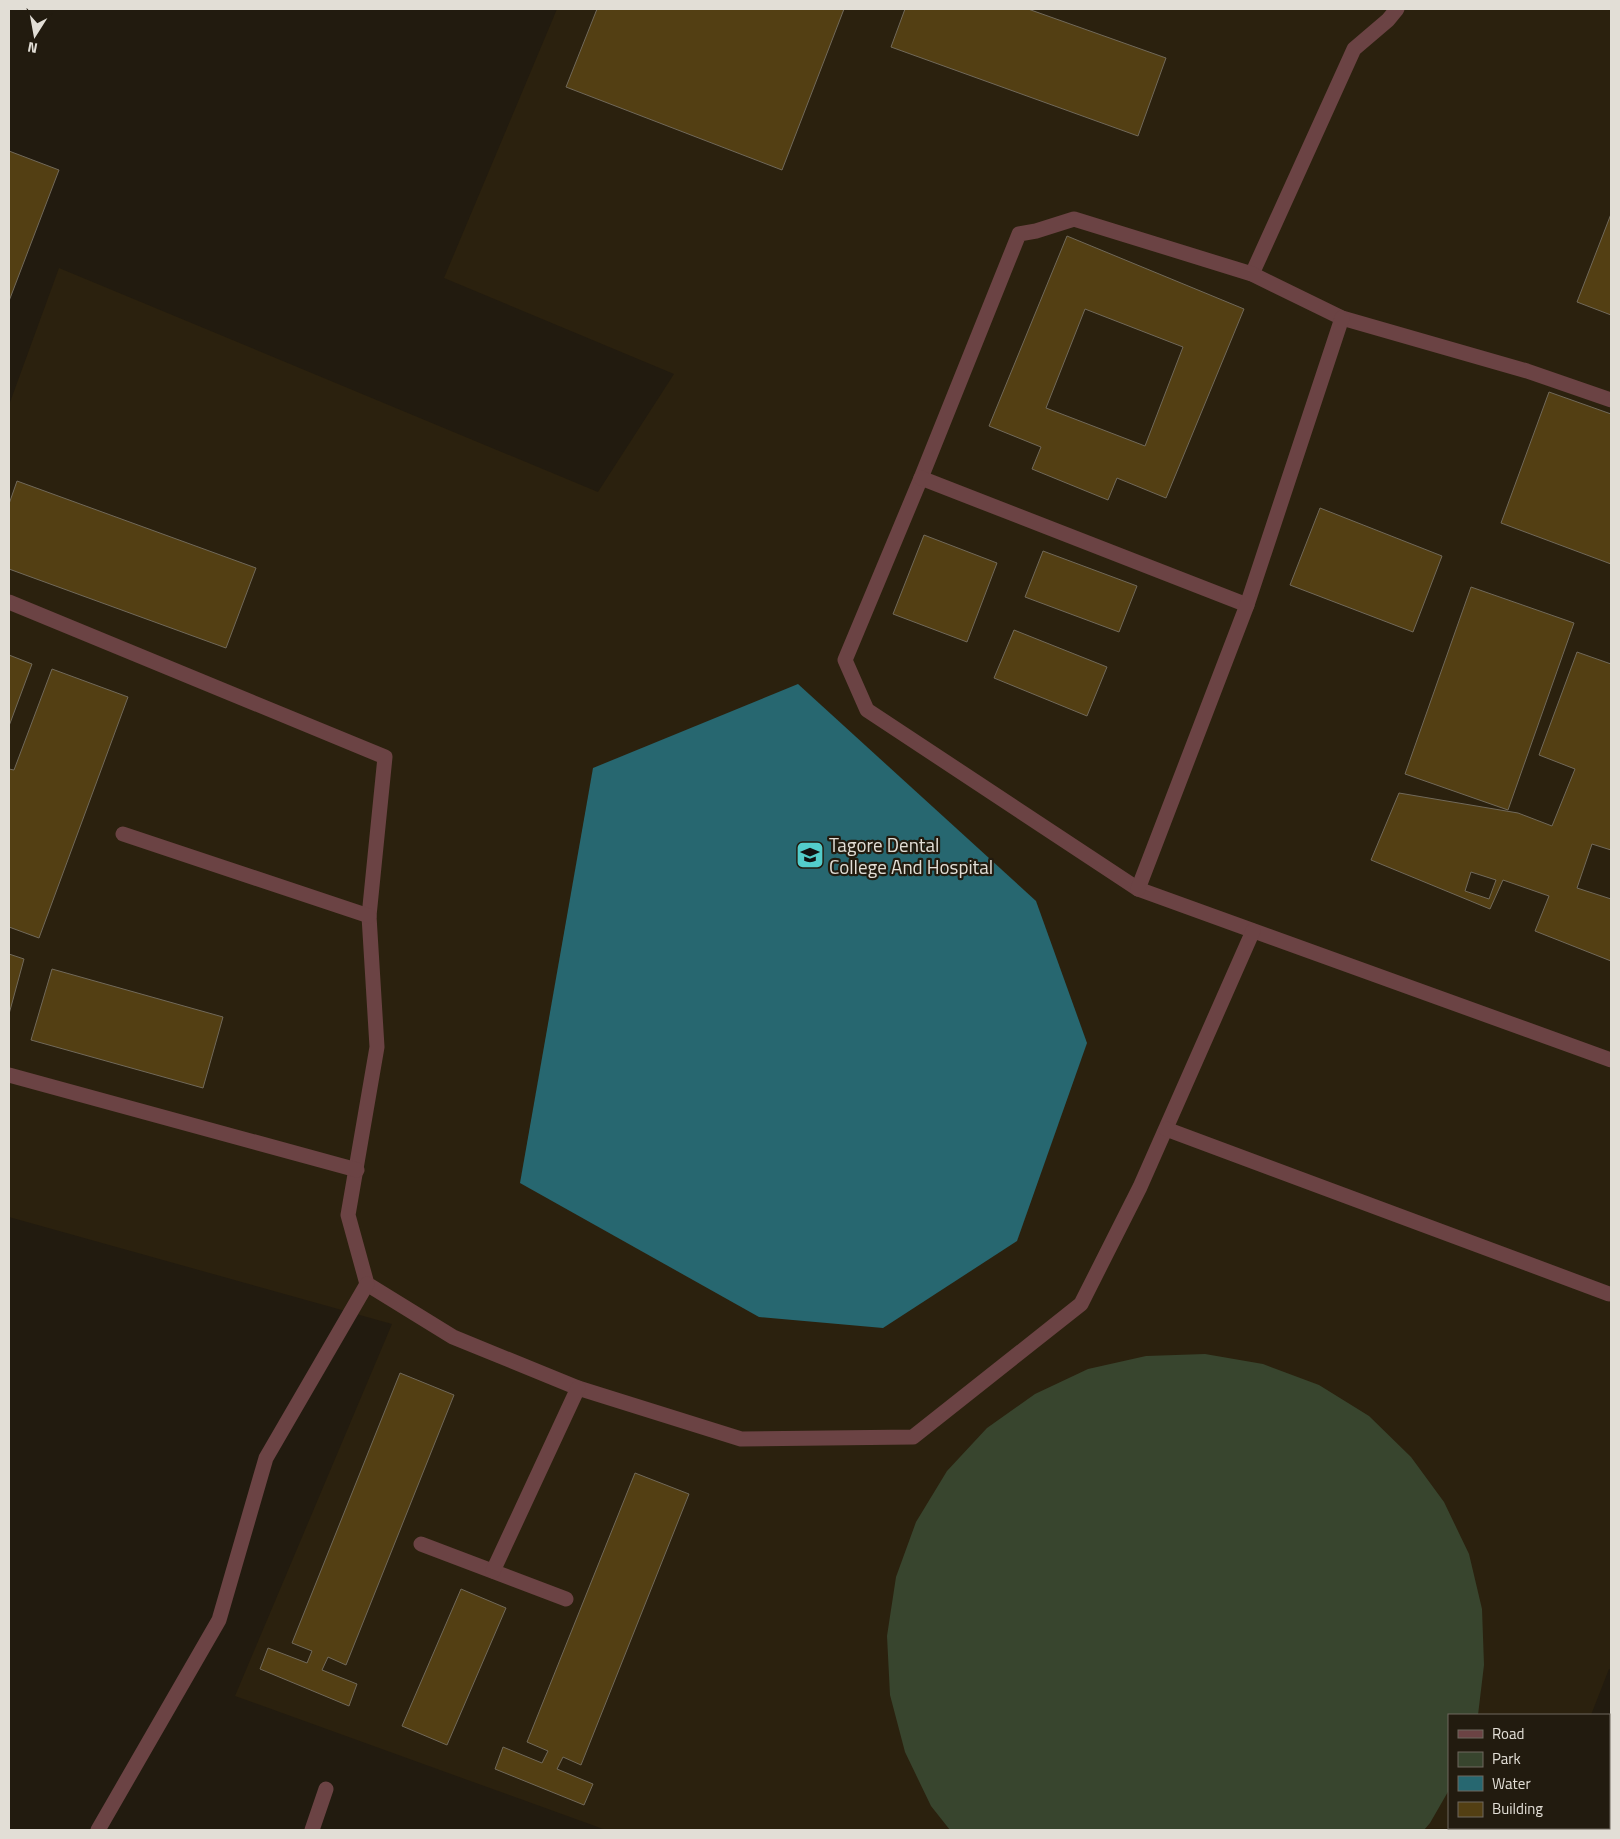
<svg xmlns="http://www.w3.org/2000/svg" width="1620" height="1839" viewBox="0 0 1620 1839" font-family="'Titillium Web',sans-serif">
<rect width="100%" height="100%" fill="#221b0f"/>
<path fill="#2b210e" d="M557 9H1611V1670L1609 1669 1591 1715H1449V1828H1547L1546 1830H606L235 1696 392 1324 9 1217V405L59 268 598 492 674 374 444 278Z"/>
<path fill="#38452e" d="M1205 1354 1263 1364 1319 1385 1369 1416 1411 1457 1444 1502 1469 1554 1482 1609 1484 1665 1478 1715H1449V1790L1430 1823 1424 1830H950L931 1806 905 1752 890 1695 887 1636 896 1577 916 1522 947 1471 987 1428 1035 1394 1088 1369 1146 1356Z"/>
<path fill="#276770" d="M798 684 1036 901 1087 1043 1017 1241 883 1328 759 1317 520 1183 593 768Z"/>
<g fill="#533f13" stroke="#71695a" fill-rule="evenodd">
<path d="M597 9H844L782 170 566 87Z"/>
<path d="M905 9H1028L1166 58 1138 136 891 47Z"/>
<path d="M9 151 59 170 9 301Z"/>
<path d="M1611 214V315L1577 302Z"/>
<path d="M1067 236 1244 309 1166 498 1117 478 1108 500 1032 469 1041 447 989 426ZM1085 309 1183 347 1145 446 1046 408Z"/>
<path d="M1549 392 1611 414V564L1501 523Z"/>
<path d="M17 481 256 568 226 648 9 569V504Z"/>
<path d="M1320 508 1442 556 1413 632 1290 585Z"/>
<path d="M924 535 997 563 967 642 893 614Z"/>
<path d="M1043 551 1137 586 1119 632 1025 597Z"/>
<path d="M1471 587 1574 623 1508 810 1405 774Z"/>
<path d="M1014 630 1107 667 1087 716 994 678Z"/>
<path d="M1577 652 1611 664V850L1592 844 1577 888 1611 899V961L1535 931 1549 896 1503 880 1490 909 1371 860 1399 793 1518 813 1552 826 1575 769 1539 755ZM1471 872 1496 880 1489 899 1465 891Z"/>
<path d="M9 655 32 664 9 726Z"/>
<path d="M52 669 128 697 39 938 9 927V769L14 770Z"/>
<path d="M9 954 24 959 9 1014Z"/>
<path d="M52 969 223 1017 203 1088 31 1040Z"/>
<path d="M400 1373 454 1395 346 1665 328 1657 322 1670 357 1684 349 1706 260 1669 268 1648 307 1663 312 1651 292 1643Z"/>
<path d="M635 1473 689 1494 581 1765 563 1757 557 1769 593 1784 584 1805 495 1769 503 1747 542 1763 548 1751 527 1742Z"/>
<path d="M461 1589 506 1608 447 1745 402 1726Z"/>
</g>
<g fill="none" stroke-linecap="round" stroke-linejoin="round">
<g stroke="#6b4344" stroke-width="15">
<path d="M1252 274 1354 49 1388 20 1397 9"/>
<path d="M1611 400 1527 371 1342 318 1252 274 1074 219 1036 231 1019 234 921 478 845 660 867 710 1138 889 1611 1060"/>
<path d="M921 478 1247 605"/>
<path d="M9 602 385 757 369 916 377 1047 348 1215 367 1284 453 1337 578 1388 741 1439 913 1437 1081 1304 1140 1187 1253 931"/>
<path d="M123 834 369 916"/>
<path d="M1138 889 1247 605 1342 318"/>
<path d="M9 1075 357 1170"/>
<path d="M1166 1129 1609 1294"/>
<path d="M421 1544 566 1599"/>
<path d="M493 1571 578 1388"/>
<path d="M98 1830 219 1620 266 1458 367 1284"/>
<path d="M312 1830 326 1789"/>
</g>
</g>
<defs>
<symbol id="university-square" viewBox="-11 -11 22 22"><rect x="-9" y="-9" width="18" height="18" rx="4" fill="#53cdcb" stroke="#221b0f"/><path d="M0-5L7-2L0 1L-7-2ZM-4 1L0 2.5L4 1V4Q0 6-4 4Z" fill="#111"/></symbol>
</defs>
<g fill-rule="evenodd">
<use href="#university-square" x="794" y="839" width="32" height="32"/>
</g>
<g text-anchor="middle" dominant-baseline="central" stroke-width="4.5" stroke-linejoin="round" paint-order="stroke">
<g font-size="19" fill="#e2ded6" stroke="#221b0f" text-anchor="start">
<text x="829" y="844">Tagore Dental<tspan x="829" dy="22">College And Hospital</tspan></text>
</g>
</g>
<rect width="1620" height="1839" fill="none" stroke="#e2ded6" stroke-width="20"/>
<rect x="1448" y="1714" width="162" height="115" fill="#221b0f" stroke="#6f695f"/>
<rect x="1458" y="1730" width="25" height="8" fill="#6b4344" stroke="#6f695f"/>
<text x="1492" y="1739" font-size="15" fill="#e2ded6">Road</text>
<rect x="1458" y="1752" width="25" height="15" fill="#38452e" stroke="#6f695f"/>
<text x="1492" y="1764" font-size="15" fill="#e2ded6">Park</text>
<rect x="1458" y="1776" width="25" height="15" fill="#276770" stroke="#6f695f"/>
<text x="1492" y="1789" font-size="15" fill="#e2ded6">Water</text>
<rect x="1458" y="1802" width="25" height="15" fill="#533f13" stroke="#6f695f"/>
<text x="1492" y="1814" font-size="15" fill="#e2ded6">Building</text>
<g transform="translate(35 35) rotate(191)" stroke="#221b0f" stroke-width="4" paint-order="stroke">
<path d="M0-4L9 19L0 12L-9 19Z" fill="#e2ded6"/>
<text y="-8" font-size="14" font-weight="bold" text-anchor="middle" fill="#e2ded6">N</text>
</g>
</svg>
